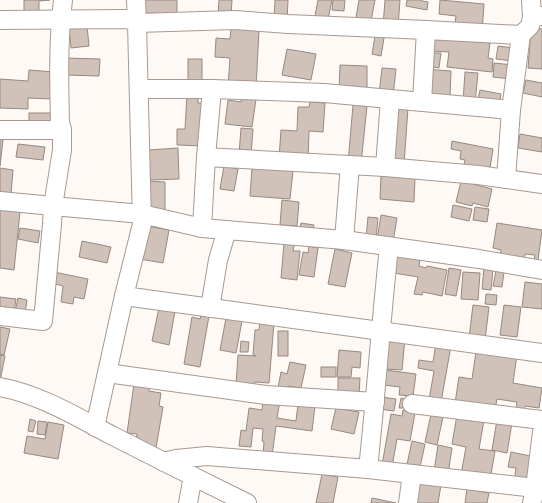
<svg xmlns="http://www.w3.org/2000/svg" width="542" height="503" viewBox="0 0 542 503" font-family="Raleway,sans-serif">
<rect width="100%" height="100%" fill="#fff9f5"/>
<g fill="#d1c2b9" stroke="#968980">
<path d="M24 0H50L39 1V12H24Z"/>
<path d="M145 0H177V14L144 13Z"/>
<path d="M219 0H232L231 17 218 16Z"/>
<path d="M275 0H288L287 21 274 20Z"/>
<path d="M318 0H332L327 24 314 21Z"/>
<path d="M333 0H345L344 11 332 10Z"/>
<path d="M359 0H375L370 26 355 23Z"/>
<path d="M385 0H400L398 27 383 26Z"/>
<path d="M407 0H422V1L428 2 427 10 406 6Z"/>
<path d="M440 0 484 4 482 32 454 30 456 16 439 14Z"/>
<path d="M87 26 89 46 71 48 69 28Z"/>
<path d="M231 28 259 30 256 88 228 86 230 58 215 57 216 38 230 39Z"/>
<path d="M531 28 542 29V69L528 68Z"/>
<path d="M375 36 384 38 381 56 372 54Z"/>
<path d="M434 37 490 43 488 58 493 59 492 72 447 67 449 52 432 51Z"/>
<path d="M498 46 514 48 513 61 496 59Z"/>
<path d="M287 49 316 54 311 80 282 75Z"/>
<path d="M434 53H441L439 68 427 66 433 62Z"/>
<path d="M65 58 100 59 99 76 65 75Z"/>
<rect x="188" y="59" width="14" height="22"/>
<path d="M494 63 513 65 511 79 493 77Z"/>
<path d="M340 65 367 66V92H339Z"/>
<path d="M382 68 396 69 393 96 379 94Z"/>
<path d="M424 69 451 71 450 98 422 96Z"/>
<path d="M29 70 54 72 52 99 28 98V109L0 108V79L28 81Z"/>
<path d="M465 72 478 73 475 103 463 102Z"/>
<path d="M526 80 542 83V97L523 93Z"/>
<path d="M480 90 501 94 499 107 477 102Z"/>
<path d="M187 94 198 95V103H206L203 146 177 145V129H185Z"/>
<path d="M242 97 256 99 252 127 225 124 228 100 241 102Z"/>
<path d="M310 102 325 103 323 132 309 131 308 160 279 158 281 130 297 131 298 107H309Z"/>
<path d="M353 105 367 106 361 164 348 163Z"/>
<path d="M393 107 408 108 404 164 388 163Z"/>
<rect x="29" y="113" width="25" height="14"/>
<path d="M241 128 253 129 251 155 239 154Z"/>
<path d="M520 134 542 138V152L518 148Z"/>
<path d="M0 139 3 140 0 166Z"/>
<path d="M452 141 493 149 489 174 463 170 465 160 460 159 461 151 451 149Z"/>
<path d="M18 144 45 147 43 160 16 157Z"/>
<path d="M178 148 179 179 150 180 149 150Z"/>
<path d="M224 166 238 169 234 191 220 189Z"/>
<path d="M0 168 13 170 11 194 0 193Z"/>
<path d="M252 168 293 171 290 199 250 196Z"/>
<path d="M381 176 415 178 414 202 380 199Z"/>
<path d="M147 181 165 182V213H147Z"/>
<path d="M461 181 492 189 488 207 473 203 472 206 456 202Z"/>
<path d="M282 200 299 202 297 226 280 225Z"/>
<path d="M453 205 472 209 469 221 451 217Z"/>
<path d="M475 207 489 209 487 222 473 220Z"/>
<path d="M0 210 20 212 14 270 0 268Z"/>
<path d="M381 215 397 218 393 242 377 240Z"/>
<path d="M368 217 378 218 376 239 366 238Z"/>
<path d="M301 223 314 225 313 232 300 230Z"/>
<path d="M497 223 542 230 538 260H534L535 255 525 254 524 262 500 256 501 250 493 248Z"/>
<path d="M147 226 169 230 163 263 140 259Z"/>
<path d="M20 228 40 231 38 243 18 239Z"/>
<path d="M82 241 111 247 107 263 79 257Z"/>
<path d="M284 244 294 245 293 251H300L297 280 281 278Z"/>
<path d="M309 246 318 248 314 277 299 275 303 252 308 253Z"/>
<path d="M335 249 352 253 345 287 328 284Z"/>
<path d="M397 255 420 259 419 266 426 268 427 266 447 270 442 296 423 292 422 295 414 294 418 277 394 273Z"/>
<path d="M449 268 461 270 456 296 445 294Z"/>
<path d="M484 268 493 269 491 290 482 289Z"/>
<path d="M496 271 504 272 502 287 493 286Z"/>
<path d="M54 272 88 279 84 299 74 297 73 304 61 302 63 286 52 283Z"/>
<path d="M463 272 480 273 478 300 461 299Z"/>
<path d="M525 282 542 284V309L522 307Z"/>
<path d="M486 294 497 295 496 305 485 304Z"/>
<path d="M0 297 16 299 14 312 0 310Z"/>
<path d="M18 298 27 300 25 313 15 312Z"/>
<path d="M473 305 489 307 485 340 469 338Z"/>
<path d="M504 305 521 307 517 337 500 335Z"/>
<path d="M159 308 175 311 169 345 152 341Z"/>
<path d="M201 315 209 316 200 367 184 364 192 317 200 319Z"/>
<path d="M226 318 242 321 236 353 220 350Z"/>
<path d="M260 322 274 323 269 383 255 382 254 386 236 385 238 355 256 356 253 355 255 330H259Z"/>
<path d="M0 327 10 329 4 355 0 354Z"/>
<rect x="278" y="331" width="10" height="25"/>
<path d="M388 337 405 338 402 370 385 369Z"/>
<path d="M241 341 249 342 248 352H240Z"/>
<path d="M436 343 451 346 441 402 429 400 434 371 418 368 419 360 433 362Z"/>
<path d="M339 350 361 352 360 368 352 367 351 377H337Z"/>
<path d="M476 352 517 354 513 383 542 388 539 408 525 406 523 417 515 416 517 402 497 399 495 409 455 403 459 377 472 379Z"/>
<path d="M0 355 5 356 0 381Z"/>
<path d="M290 362 306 365 301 388 288 386 287 390 278 388 281 372 287 374Z"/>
<rect x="321" y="367" width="15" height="10"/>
<path d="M385 370 416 374 413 396 399 395 400 387 384 385Z"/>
<path d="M338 378H360L359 396H338Z"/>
<path d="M134 384 149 387V391L161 393 159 406 163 407 156 448 136 445 137 434 127 433Z"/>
<path d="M381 397 396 399 394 411 379 409Z"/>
<path d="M401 398 405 399 404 408H399Z"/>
<path d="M263 399 280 401 277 418 296 421 298 404 315 406 312 431 276 426 272 456 263 455 264 442 262 441 263 429 253 428 251 447 239 446 241 430 246 431 249 408 262 410Z"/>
<path d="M336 408 359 412 354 434 331 429Z"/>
<path d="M403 410 415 413 410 441 397 439 392 467 382 465 391 414 402 416Z"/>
<path d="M431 414 443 417 437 445 425 442Z"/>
<path d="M457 415 484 420 479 449 495 451 490 480 461 475 466 447 452 444Z"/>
<path d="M30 419 36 421 33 432 28 431Z"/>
<path d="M497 420 512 423 507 453 492 450Z"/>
<path d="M38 421 47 422 45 435 37 434Z"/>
<path d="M48 422 64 425 58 459 24 453 27 436 45 439Z"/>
<path d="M412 441 425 444 419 472 406 469Z"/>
<path d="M438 445 452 448 448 474 434 472Z"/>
<path d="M511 452 535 457 530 484 514 482 516 468 508 467Z"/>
<path d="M322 474 338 477 333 503H316Z"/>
<path d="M418 480 441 485 438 503H413Z"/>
<path d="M467 489 489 493 487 503H465Z"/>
<path d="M372 498 396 503H371Z"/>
</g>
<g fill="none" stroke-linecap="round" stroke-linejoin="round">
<defs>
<g id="minor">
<path d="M136 0 137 23 235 20 288 24 426 30"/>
<path d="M531 0 532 17 542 16"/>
<path d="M0 20 127 19 137 23 142 224 124 296 542 353"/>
<path d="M139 89H212L206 157 385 167 478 175 542 184"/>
<path d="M212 89 324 93 511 110 506 179"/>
<path d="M422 102 426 30 521 35 530 26 532 17"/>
<path d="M511 110 521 35"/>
<path d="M0 130H62V150L53 206 142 214 202 228 344 240 479 259 542 270"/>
<path d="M62 130 60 122C59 81 58 41 63 0"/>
<path d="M385 167 390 99"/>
<path d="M0 201 53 206 52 224 43 321 0 316"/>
<path d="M202 228 206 157"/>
<path d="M344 240 350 165"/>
<path d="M210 308 218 260 227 230"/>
<path d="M107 373 266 395 375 402"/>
<path d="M0 387C39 394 77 417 111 435 156 458 202 481 247 503"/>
<path d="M412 404 542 420"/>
<path d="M95 427 124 296"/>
<path d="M164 462 176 459 207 456 368 469C376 395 381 321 389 247"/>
<path d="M368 469 535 488 532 503"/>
<path d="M535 488 542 432"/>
<path d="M188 503 193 476"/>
<path d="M408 503 412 474"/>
</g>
</defs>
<use href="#minor" stroke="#a79990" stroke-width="20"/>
<use href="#minor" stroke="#fff" stroke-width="18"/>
</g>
</svg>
